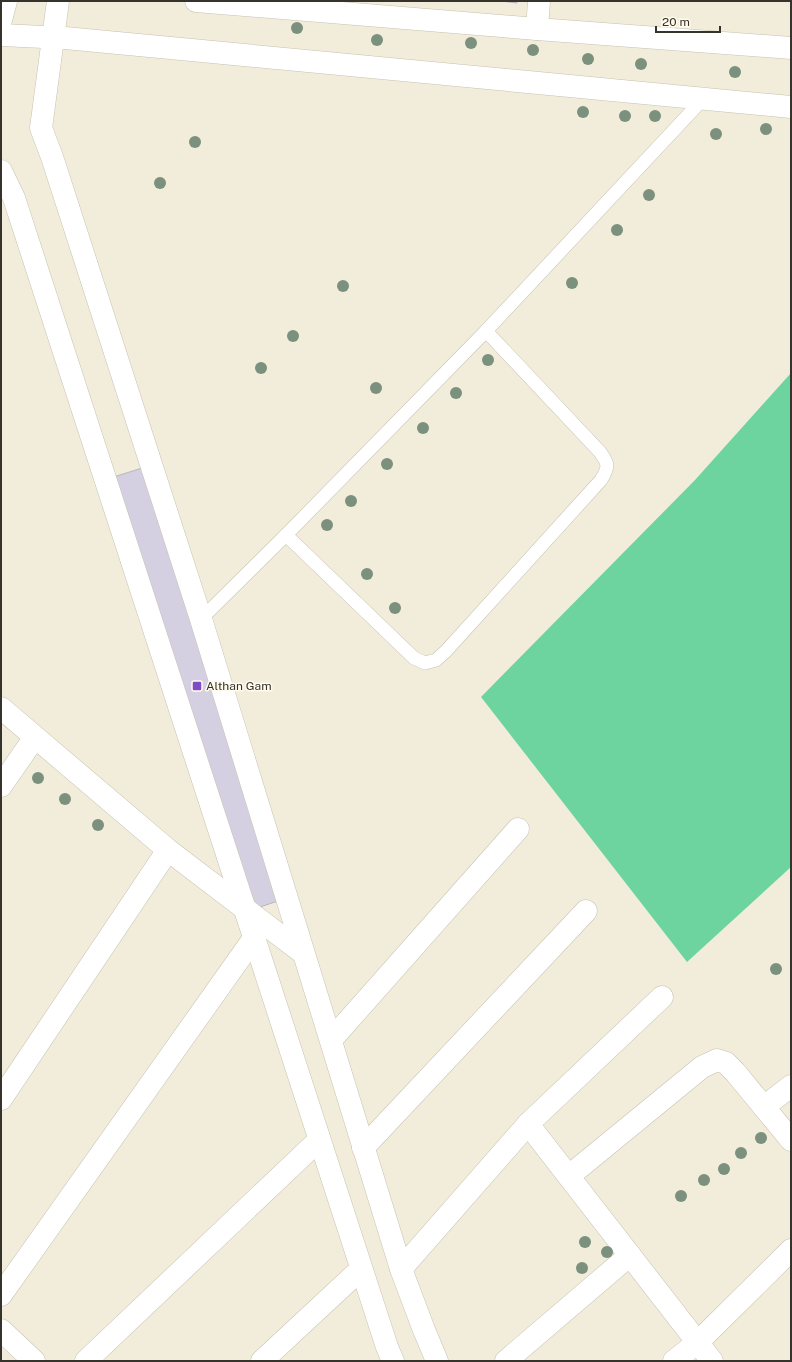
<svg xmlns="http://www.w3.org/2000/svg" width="792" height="1362" viewBox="0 0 792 1362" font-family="'Public Sans',sans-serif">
<rect width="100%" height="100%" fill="#f2eddb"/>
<path fill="#6dd4a0" d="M791 373V867L687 962 481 697 695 480Z"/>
<g fill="#d4d0e1" stroke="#b8b4c4">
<path d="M501 1H517V3Z"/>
<path d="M161 462 284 899 236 915 101 481Z"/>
</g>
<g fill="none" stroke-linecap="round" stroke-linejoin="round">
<defs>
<g id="lane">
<path d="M286 535 414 658 425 663 436 660 446 651 601 480C609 467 609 464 600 452L486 331"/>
<path d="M201 619 286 535 486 331 704 98"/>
</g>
<g id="street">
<path d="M537 29 539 1"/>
<path d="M1 708 168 850 303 953"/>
<path d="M1 786 35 737"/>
<path d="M331 1040 518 829"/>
<path d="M1 1099 168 850"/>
<path d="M765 1106 791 1086"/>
<path d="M528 1124 712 1361"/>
<path d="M363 1148 586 911"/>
<path d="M569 1176 702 1067 717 1060 726 1063 735 1072 791 1140"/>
<path d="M401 1269 528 1124 662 997"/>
<path d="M1 1295 254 938"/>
<path d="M1 1330 34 1361"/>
<path d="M86 1361 319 1140"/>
<path d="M262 1361 361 1269"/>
<path d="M506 1361 630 1255"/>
<path d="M674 1361 697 1343 791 1250"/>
</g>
<g id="secondary">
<path d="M58 1 41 128 52 157 201 619 401 1269 424 1330 437 1361"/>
<path d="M196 1 537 29 791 48"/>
<path d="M1 20 6 1"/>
<path d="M1 35 65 38 791 107"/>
<path d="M1 171 14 198 387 1347 393 1361"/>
</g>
</defs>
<use href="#lane" stroke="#c7c1b1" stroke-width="14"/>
<use href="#street" stroke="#c7c1b1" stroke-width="23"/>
<use href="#secondary" stroke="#c7c1b1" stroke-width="23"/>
<use href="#lane" stroke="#fff" stroke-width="13"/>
<use href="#street" stroke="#fff" stroke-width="22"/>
<use href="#secondary" stroke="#fff" stroke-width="22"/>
</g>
<g fill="#7b917d">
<circle cx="297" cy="28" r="6"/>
<circle cx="377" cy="40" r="6"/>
<circle cx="471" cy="43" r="6"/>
<circle cx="533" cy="50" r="6"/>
<circle cx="588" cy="59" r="6"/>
<circle cx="641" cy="64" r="6"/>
<circle cx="735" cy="72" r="6"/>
<circle cx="583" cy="112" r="6"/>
<circle cx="625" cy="116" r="6"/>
<circle cx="655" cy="116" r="6"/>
<circle cx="766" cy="129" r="6"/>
<circle cx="716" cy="134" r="6"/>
<circle cx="195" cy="142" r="6"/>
<circle cx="160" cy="183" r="6"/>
<circle cx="649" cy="195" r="6"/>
<circle cx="617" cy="230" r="6"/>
<circle cx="572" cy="283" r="6"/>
<circle cx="343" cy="286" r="6"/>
<circle cx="293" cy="336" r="6"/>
<circle cx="488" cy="360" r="6"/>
<circle cx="261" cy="368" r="6"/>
<circle cx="376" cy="388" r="6"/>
<circle cx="456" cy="393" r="6"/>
<circle cx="423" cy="428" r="6"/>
<circle cx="387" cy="464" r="6"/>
<circle cx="351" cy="501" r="6"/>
<circle cx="327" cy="525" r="6"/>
<circle cx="367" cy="574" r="6"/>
<circle cx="395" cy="608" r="6"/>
<circle cx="38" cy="778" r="6"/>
<circle cx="65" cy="799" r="6"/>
<circle cx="98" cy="825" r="6"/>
<circle cx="776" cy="969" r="6"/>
<circle cx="761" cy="1138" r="6"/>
<circle cx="741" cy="1153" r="6"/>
<circle cx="724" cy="1169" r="6"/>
<circle cx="704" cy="1180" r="6"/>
<circle cx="681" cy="1196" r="6"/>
<circle cx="585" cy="1242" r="6"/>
<circle cx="607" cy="1252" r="6"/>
<circle cx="582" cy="1268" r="6"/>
</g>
<rect fill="#7e4cc4" stroke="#fffaec" stroke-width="1.5" x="192" y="681" width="10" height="10" rx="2"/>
<g text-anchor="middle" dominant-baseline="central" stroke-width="3" stroke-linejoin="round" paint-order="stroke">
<g font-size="12" fill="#35332c" stroke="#fffaec" text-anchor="start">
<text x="206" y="686">Althan Gam</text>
</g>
</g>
<rect width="792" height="1362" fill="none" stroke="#35332c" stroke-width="4"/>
<path d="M656 26v6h64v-6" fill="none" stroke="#35332c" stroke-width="2"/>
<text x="662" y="26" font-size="12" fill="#35332c" stroke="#fffaec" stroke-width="3" paint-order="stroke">20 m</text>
</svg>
